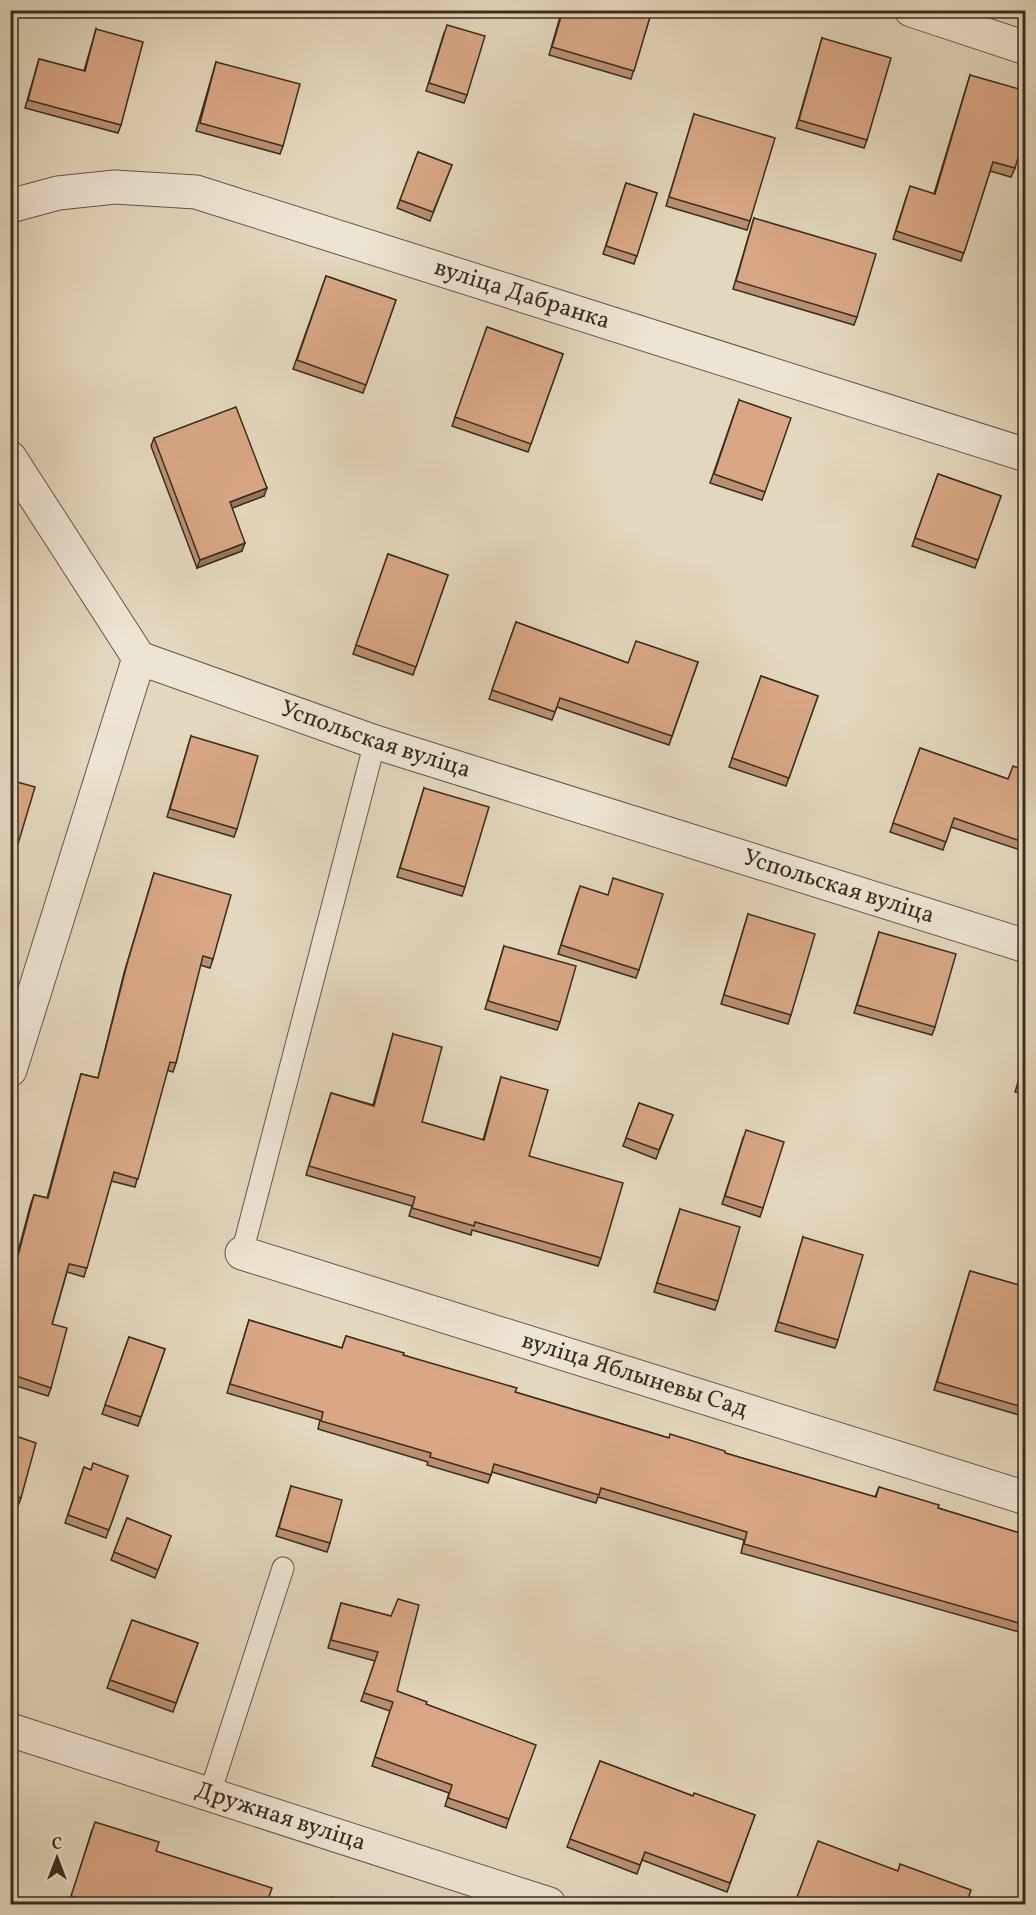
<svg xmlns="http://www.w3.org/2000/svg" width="1036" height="1915" viewBox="0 0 1036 1915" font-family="Vollkorn,serif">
<rect width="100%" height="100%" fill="#e3d7bd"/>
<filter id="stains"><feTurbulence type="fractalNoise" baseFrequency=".00333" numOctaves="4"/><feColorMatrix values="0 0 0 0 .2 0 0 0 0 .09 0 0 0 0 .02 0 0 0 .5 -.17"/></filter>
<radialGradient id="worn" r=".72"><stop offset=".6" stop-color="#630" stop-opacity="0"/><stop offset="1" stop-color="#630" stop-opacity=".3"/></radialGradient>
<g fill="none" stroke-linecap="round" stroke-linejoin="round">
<defs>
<g id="lane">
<path d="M242 1253 375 742"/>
<path d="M210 1793 283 1568"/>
</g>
<g id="street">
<path d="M911 10 1026 48"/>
<path id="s1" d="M10 206 58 193 115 187 196 192 1026 455"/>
<path d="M10 458 139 658"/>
<path id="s2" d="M10 1070 139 658 375 742 1026 946"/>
<path id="s3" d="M242 1253 1026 1498"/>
<path id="s4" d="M10 1730 549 1904"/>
</g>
</defs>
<use href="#lane" stroke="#645847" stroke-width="23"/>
<use href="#street" stroke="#645847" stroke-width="35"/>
<use href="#lane" stroke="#ede5d4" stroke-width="21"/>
<use href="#street" stroke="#ede5d4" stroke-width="33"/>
</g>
<g fill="#bb9072" stroke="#392e20" stroke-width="1.5">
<path d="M435 10H453L452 15Z"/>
<path d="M562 10H652L631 79 549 55Z"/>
<path d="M96 29 121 125 118 133 25 108 39 59 84 71Z"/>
<path d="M444 33 467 95 464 103 426 91Z"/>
<path d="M822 38 867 140 864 148 796 128Z"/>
<path d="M216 62 283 146 280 154 196 131Z"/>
<path d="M970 75 1015 168 1011 177 990 171 961 261 893 239 907 195 934 194Z"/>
<path d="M694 114 750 221 747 230 666 206Z"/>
<path d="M418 152 452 165 430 221 397 208Z"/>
<path d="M626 183 657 193 634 264 603 254Z"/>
<path d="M754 218 857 317 854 325 733 289Z"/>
<path d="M326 276 396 300 363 393 293 369Z"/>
<path d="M487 327 563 354 528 452 452 426Z"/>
<path d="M739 400 765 492 762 500 710 483Z"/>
<path d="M154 438 264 496 232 508 242 551 197 568 151 446Z"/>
<path d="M938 474 1001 496 975 568 912 546Z"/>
<path d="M388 554 448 575 413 675 353 654Z"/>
<path d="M516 622 628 663 698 662 669 745 557 707 552 720 489 699Z"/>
<path d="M761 676 818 696 786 786 729 767Z"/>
<path d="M191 736 237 829 234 837 167 817Z"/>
<path d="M920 748 1008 779 1026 771V852L951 827 943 850 890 832Z"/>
<path d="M10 780 15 854 12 863 10 862Z"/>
<path d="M424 788 465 887 462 896 397 877Z"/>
<path d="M154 873 213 959 210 968 200 965 176 1063 173 1072 167 1070 135 1187 111 1181 84 1277 67 1272 52 1324 51 1388 48 1396 10 1384V1282L31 1203 34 1195 47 1198 81 1074 98 1078 124 973Z"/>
<path d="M577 894 639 970 636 978 558 954Z"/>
<path d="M748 914 791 1015 788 1024 721 1004Z"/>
<path d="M879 932 935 1027 932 1035 854 1013Z"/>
<path d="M504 946 560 1022 557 1030 485 1009Z"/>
<path d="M393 1034 422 1122 483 1140 501 1077 529 1156 601 1258 598 1266 472 1230 471 1235 409 1216 412 1206 306 1175 331 1093 373 1105Z"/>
<path d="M1026 1056V1095L1015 1092Z"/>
<path d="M639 1103 673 1115 656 1159 623 1146Z"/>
<path d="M743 1138 763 1208 760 1217 722 1204Z"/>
<path d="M680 1209 718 1301 715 1310 654 1292Z"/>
<path d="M803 1237 838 1340 835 1348 775 1331Z"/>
<path d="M970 1271 1026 1287V1417L934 1390Z"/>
<path d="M249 1320 342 1348 346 1336 515 1392 669 1438 725 1453 875 1497 879 1487 938 1508 1026 1535V1634L741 1553 744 1540 598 1497 596 1503 492 1472 488 1483 427 1465 428 1462 318 1429 320 1420 227 1393Z"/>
<path d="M129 1337 165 1349 138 1426 102 1414Z"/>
<path d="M10 1434 21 1498 18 1506 10 1503Z"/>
<path d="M84 1467 91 1470 128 1476 106 1538 65 1523Z"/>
<path d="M291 1486 330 1543 327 1552 276 1536Z"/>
<path d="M127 1518 171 1536 155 1578 111 1560Z"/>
<path d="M341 1603 391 1616 397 1691 426 1704 509 1819 506 1828 445 1806 449 1793 372 1766 390 1711 361 1701 375 1661 328 1648Z"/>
<path d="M132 1620 198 1643 173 1712 107 1688Z"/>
<path d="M600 1761 693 1796 755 1815 727 1892 642 1860 637 1874 567 1847Z"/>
<path d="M92 1830 266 1905H69Z"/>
</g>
<g fill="#98755d" stroke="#392e20" stroke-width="1.5">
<path d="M267 488 264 496 227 510 230 502Z"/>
<path d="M245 543 242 551 197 568 200 560Z"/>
</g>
<g fill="#d9a785" stroke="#392e20" stroke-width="1.5">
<path d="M563 10H652L634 71 552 47Z"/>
<path d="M447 25 485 36 467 95 429 83Z"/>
<path d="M96 29 143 42 121 125 28 100 39 59 85 71Z"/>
<path d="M822 38 891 58 867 140 799 120Z"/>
<path d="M216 62 300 84 283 146 200 123Z"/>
<path d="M970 75 1026 91V131L1015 168 993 162 964 253 896 231 910 186 935 194Z"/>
<path d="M694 114 775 138 750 221 669 197Z"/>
<path d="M418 152 452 165 433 212 400 200Z"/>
<path d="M626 183 657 193 637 256 606 246Z"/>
<path d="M754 218 876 254 857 317 736 281Z"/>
<path d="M326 276 396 300 366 385 297 360Z"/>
<path d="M487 327 563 354 531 444 455 417Z"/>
<path d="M739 400 791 418 765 492 714 474Z"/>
<path d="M236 407 267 488 230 502 245 543 200 560 154 438Z"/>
<path d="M938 474 1001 496 978 560 915 538Z"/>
<path d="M388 554 448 575 416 667 356 645Z"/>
<path d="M516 622 628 663 636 641 698 662 672 736 560 698 555 712 492 690Z"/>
<path d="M761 676 818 696 789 778 732 758Z"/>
<path d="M191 736 258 756 237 829 170 809Z"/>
<path d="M920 748 1008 779 1013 766 1026 771V843L954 818 946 842 893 823Z"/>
<path d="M10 780 35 787 15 854H12L10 859Z"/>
<path d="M424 788 489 807 465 887 400 868Z"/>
<path d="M154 873 231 895 213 959 203 956 176 1063 170 1062 138 1179 114 1172 87 1268 69 1264 52 1324 67 1328 51 1388 10 1374V1286L34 1195 48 1198 81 1074 98 1078 127 964Z"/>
<path d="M613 878 663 894 639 970 561 945 580 886 608 895Z"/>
<path d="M748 914 815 934 791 1015 724 995Z"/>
<path d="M879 932 956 954 935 1027 857 1005Z"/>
<path d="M504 946 576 966 560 1022 488 1001Z"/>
<path d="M393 1034 442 1047 422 1122 484 1140 501 1077 548 1090 529 1156 623 1183 601 1258 475 1222 474 1226 412 1208 415 1197 309 1166 331 1093 374 1106Z"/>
<path d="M1026 1058V1085L1018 1083Z"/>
<path d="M639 1103 673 1115 659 1150 626 1138Z"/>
<path d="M746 1130 784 1142 763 1208 725 1196Z"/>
<path d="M680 1209 740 1227 718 1301 657 1283Z"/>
<path d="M803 1237 863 1255 838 1340 778 1322Z"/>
<path d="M970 1271 1026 1287V1408L937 1382Z"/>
<path d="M249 1320 342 1348 346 1336 404 1353 403 1355 517 1388 515 1392 669 1438 670 1434 725 1451V1453L876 1497 879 1487 939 1505 938 1508 1026 1535V1625L744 1544 747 1532 601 1488 599 1495 494 1464 491 1475 430 1457 431 1453 321 1421 323 1412 230 1384Z"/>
<path d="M129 1337 165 1349 141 1417 105 1405Z"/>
<path d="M10 1434 36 1443 21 1498 10 1494Z"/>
<path d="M93 1463 128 1476 109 1530 68 1515 84 1467 91 1470Z"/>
<path d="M291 1486 342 1500 330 1543 279 1528Z"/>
<path d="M127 1518 171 1536 158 1570 114 1552Z"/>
<path d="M10 1572 17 1574 10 1591Z"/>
<path d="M398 1599 419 1605 397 1691 427 1702 426 1704 536 1745 509 1819 448 1798 452 1785 375 1757 393 1702 364 1693 378 1652 331 1640 341 1603 391 1616Z"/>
<path d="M132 1620 198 1643 176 1703 110 1680Z"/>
<path d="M600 1761 693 1796 694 1793 755 1815 730 1883 645 1852 640 1865 570 1839Z"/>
<path d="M95 1822 159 1842 156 1851 272 1888 266 1905H97L71 1896Z"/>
<path d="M818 1841 898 1871 900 1864 971 1890 966 1905H794Z"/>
<path d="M331 1897 354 1905H329Z"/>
</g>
<g text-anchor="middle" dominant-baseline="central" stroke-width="4.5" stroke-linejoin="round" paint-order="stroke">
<g font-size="24" fill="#392e20" stroke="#ede5d4">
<text stroke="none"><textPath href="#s1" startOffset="530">вуліца Дабранка</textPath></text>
<text stroke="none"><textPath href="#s2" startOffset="682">Успольская вуліца</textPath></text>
<text stroke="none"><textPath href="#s2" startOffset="1168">Успольская вуліца</textPath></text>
<text stroke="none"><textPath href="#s3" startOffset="411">вуліца Яблыневы Сад</textPath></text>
<text stroke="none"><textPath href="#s4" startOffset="284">Дружная вуліца</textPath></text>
</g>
</g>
<rect width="1036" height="1915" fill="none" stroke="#e3d7bd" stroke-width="36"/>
<rect x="12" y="12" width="1012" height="1891" fill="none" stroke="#392e20" stroke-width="3"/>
<rect x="18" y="18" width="1000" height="1879" fill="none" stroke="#392e20" stroke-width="1.5"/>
<g transform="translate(57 1858)" stroke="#ede5d4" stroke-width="4.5" paint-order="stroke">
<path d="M0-4.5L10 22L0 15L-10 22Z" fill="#392e20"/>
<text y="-9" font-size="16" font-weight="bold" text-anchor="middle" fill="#392e20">С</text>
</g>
<rect width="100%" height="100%" filter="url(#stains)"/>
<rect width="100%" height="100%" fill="url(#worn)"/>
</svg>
